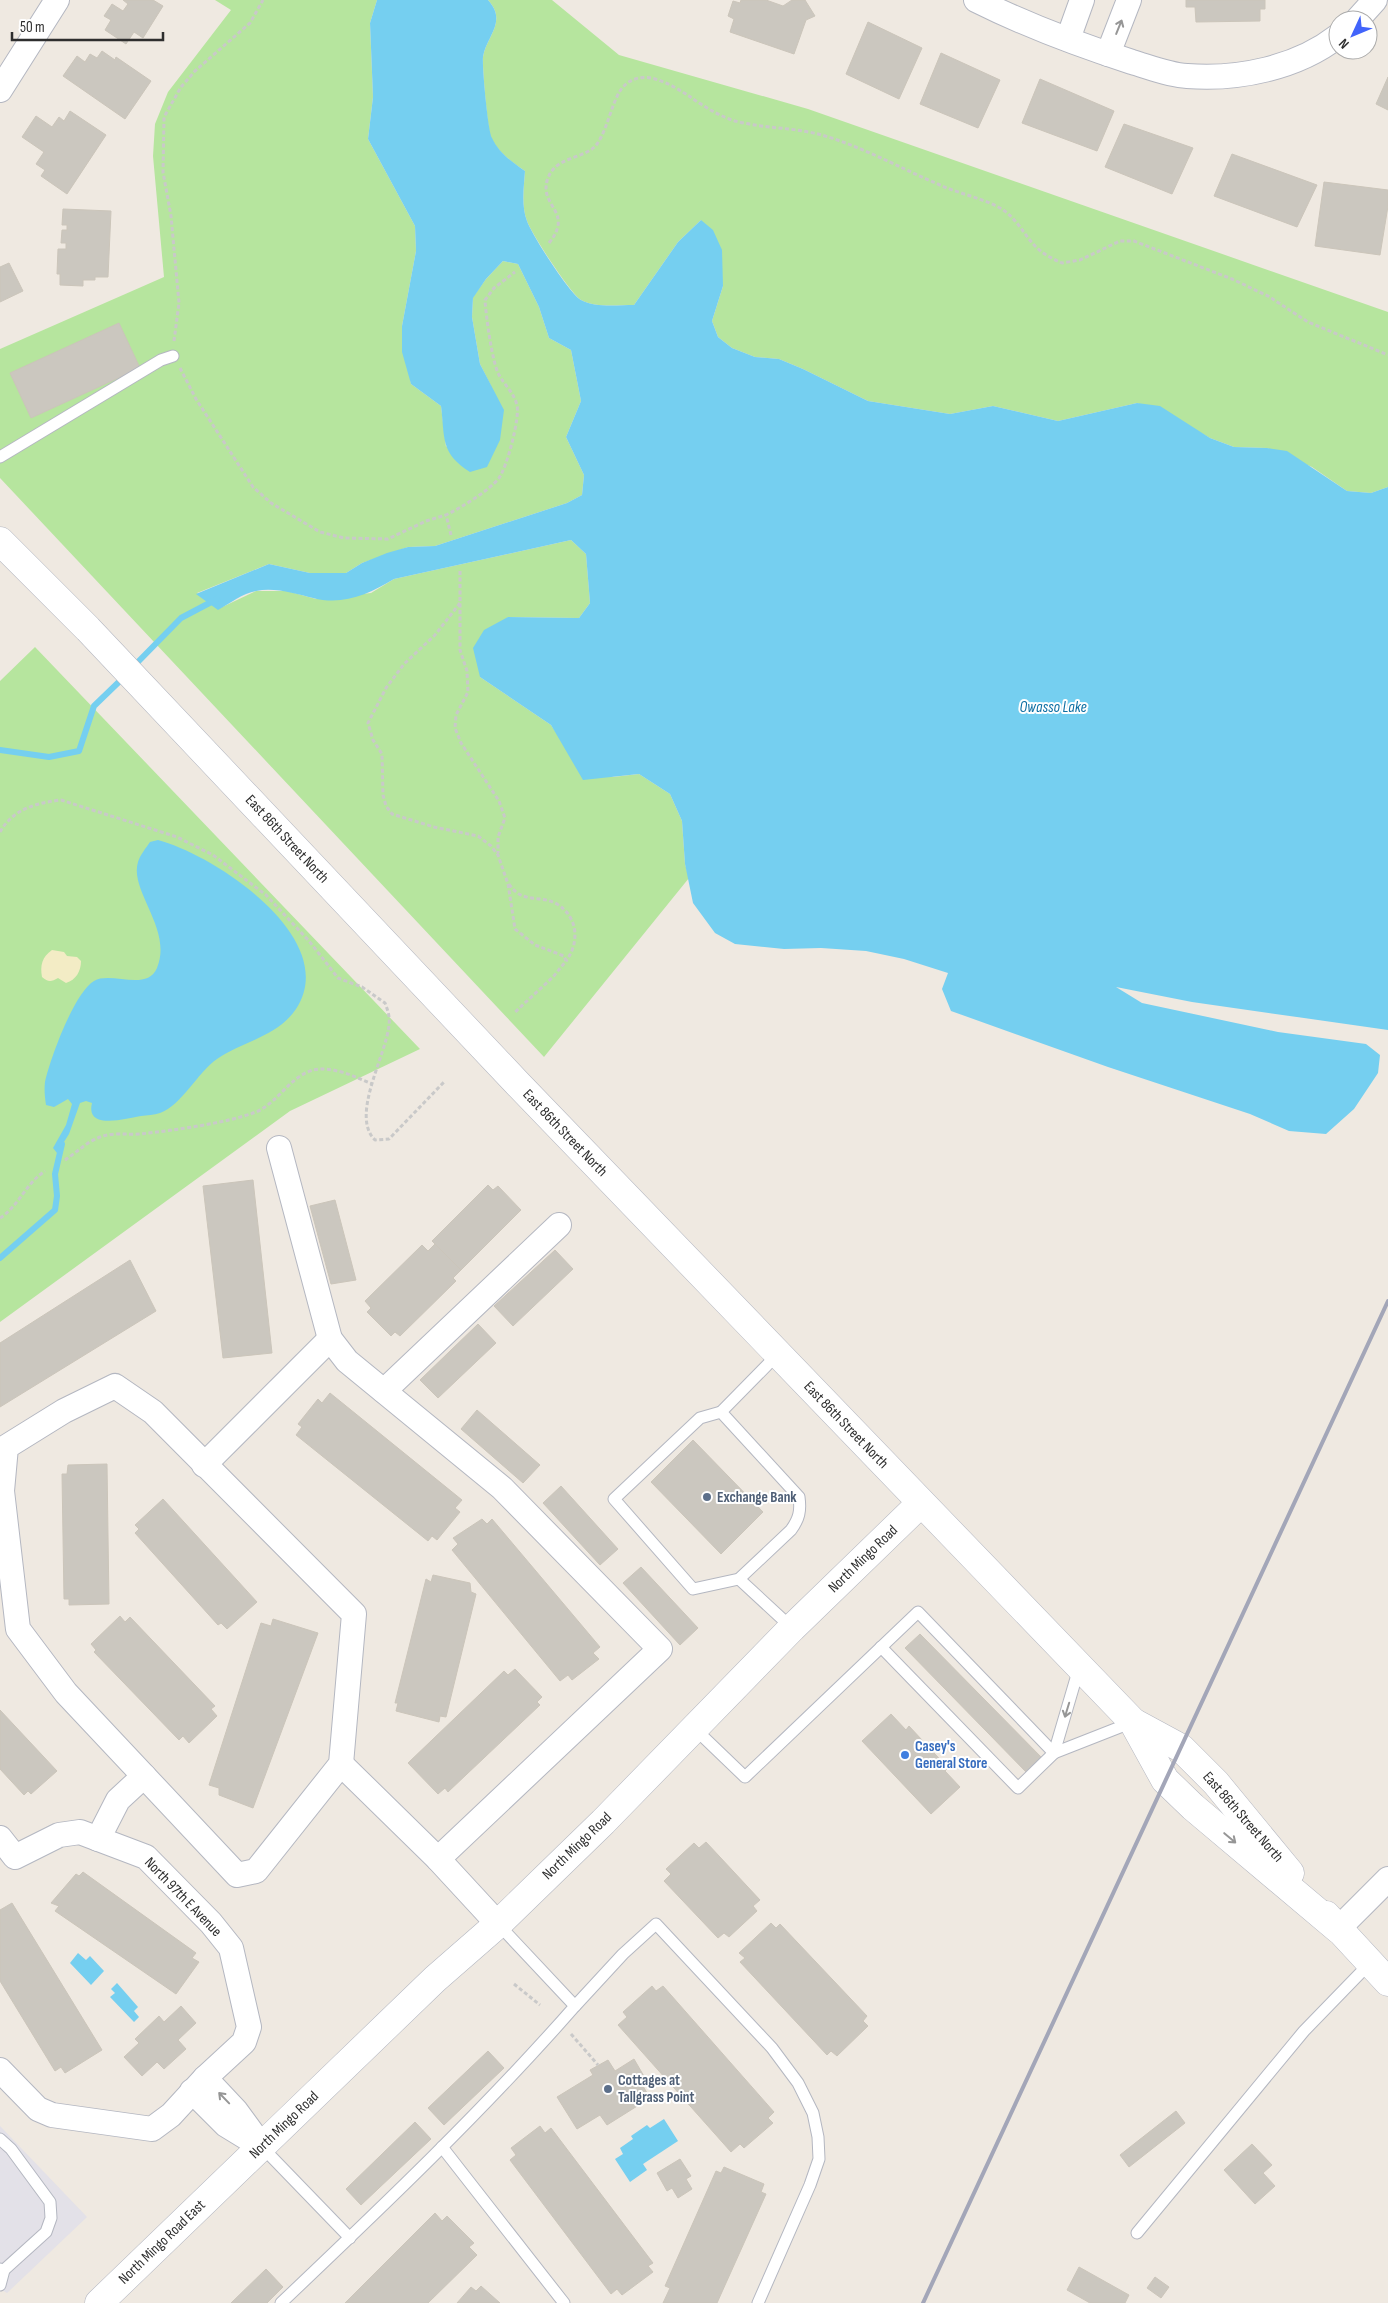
<svg xmlns="http://www.w3.org/2000/svg" width="1388" height="2303" viewBox="0 0 1388 2303" font-family="'Sofia Sans Condensed',sans-serif">
<rect width="100%" height="100%" fill="#efe9e1"/>
<path fill="#e3e1e8" d="M0 2126 87 2217 7 2293 0 2289Z"/>
<g fill="#b6e59e">
<path d="M215 0H377L370 23 373 97 368 139 415 226 416 251 402 326 411 384 441 406 446 447 491 386 480 364 472 317 473 297 486 279 503 261 518 264 539 307 549 338 571 350 581 401 566 437 584 475 582 495 567 503 435 546 408 547 362 563 346 573H310L269 564 197 593 218 609 256 591H287L316 599 371 593 394 579 571 540 586 554 590 603 579 618 508 617 480 677 551 725 567 749 613 777 639 774 670 794 682 821 685 864 689 878 544 1057 0 478V349L164 277 153 156 155 124 168 92 231 10Z"/>
<path d="M488 0H552L619 55 808 109 1388 312V487L1371 493 1347 491 1312 467 1267 448 1234 447 1210 438 1185 424 1137 403 1058 421 993 406 950 414 868 401 803 369 779 359 755 357 732 348 718 337 712 321 723 286 701 220 678 242 634 305C618 305 595 308 581 300 570 293 531 233 527 221 521 206 524 186 525 171 512 162 499 153 491 138 488 132 482 66 483 57 486 36 508 22 488 0Z"/>
<path d="M35 647 420 1049 290 1111 0 1322V681Z"/>
</g>
<path fill="#f3ecc5" d="M52 950 64 952 67 956 77 957 81 961C81 971 76 980 66 983L58 978C51 982 48 982 42 977 40 965 42 957 52 950Z"/>
<g fill="#75cff0">
<path d="M377 0H488C508 22 486 36 483 57 482 66 488 132 492 138 499 153 512 162 525 171 524 186 521 206 527 221 532 235 569 293 581 300 595 308 618 305 634 305L678 242 701 220 713 230 722 250 723 286 712 321 718 337 732 348 755 357 779 359 803 369 868 401 950 414 993 406 1058 421 1137 403 1160 406 1210 438 1234 447 1267 448 1287 451 1347 491 1371 493 1388 487V1030L1192 1002 1116 987 1142 1003 1278 1032 1366 1044 1380 1055 1378 1073 1354 1109 1326 1134 1289 1131 1250 1114 1108 1067 951 1011 942 989 948 973 904 959 866 951 821 948 784 949 735 944 715 933 693 903 685 864 682 821 670 794 639 774 583 780 551 725 480 677 473 648 484 630 508 617 579 618 590 603 586 554 571 540 394 579C369 594 343 606 313 598 296 594 275 587 256 591 243 593 229 604 218 610L196 594 269 564 310 573H346L362 563 387 553 408 547 435 546 567 503 582 495 584 475 566 437 581 401 571 350 549 338 539 307 518 264 503 261 486 279 473 298 472 317 480 364 504 410 500 440 487 467 470 472C440 453 445 438 441 406L411 384 402 352V326L416 251 415 226 368 139 373 97 370 23Z"/>
<path d="M158 840C215 855 342 939 296 1009 277 1037 243 1041 217 1059 197 1073 182 1105 160 1113 154 1115 147 1115 141 1116 127 1118 85 1131 92 1103L86 1101 80 1103 69 1134 57 1153 53 1148 66 1125 72 1104 68 1099 54 1107 46 1105C45 1098 44 1090 45 1082 50 1059 74 993 94 981 111 971 147 992 157 968 173 929 129 891 138 862 140 855 146 848 150 842Z"/>
<path d="M78 1953 86 1960 90 1956 104 1971 91 1985 70 1963Z"/>
<path d="M117 1983 138 2007 134 2011 139 2017 134 2022 110 1997 115 1993 111 1989Z"/>
<path d="M664 2119 678 2141 643 2164 647 2170 630 2182 615 2159 623 2154 620 2148 633 2139 631 2136 647 2125 650 2128Z"/>
</g>
<g fill="none" stroke-linecap="round" stroke-linejoin="round">
<g stroke="#75cff0" stroke-width="6">
<path d="M132 668 181 618 217 599"/>
<path d="M0 750 49 757 79 751 94 706 124 677"/>
<path d="M0 1258 55 1210 57 1196 55 1174 62 1144"/>
</g>
</g>
<g fill="#cbc7bf" stroke="#cbc5ba">
<path d="M123 0H153L163 6 143 38 134 32 126 44 105 30 111 20 104 16 112 4 123 11 128 4Z"/>
<path d="M741 0H766L783 6 792 0H805L815 16 806 20 794 54 730 32 734 19 728 16 733 1 740 3Z"/>
<path d="M1186 0H1265V9H1260V21L1196 22 1195 7H1186Z"/>
<path d="M868 22 922 48 899 99 846 74Z"/>
<path d="M102 51 115 60 116 57 151 81 125 119 63 76 77 56 85 62 90 54 97 58Z"/>
<path d="M941 53 1000 80 978 128 920 104Z"/>
<path d="M1388 77V110L1376 104Z"/>
<path d="M1040 79 1114 111 1097 151 1022 123Z"/>
<path d="M70 111 106 135 67 194 41 176 45 170 36 164 44 152 22 137 36 116 52 127 59 117 64 121Z"/>
<path d="M1124 124 1193 148 1172 194 1105 167Z"/>
<path d="M1232 154 1317 185 1297 227 1214 196Z"/>
<path d="M1324 182 1388 190V206L1380 255 1315 246Z"/>
<path d="M63 209 111 211 108 277H95V280H83V286L60 285V274H57L58 249H66V243H61L62 230H67V225H62Z"/>
<path d="M9 263 23 291 0 302V267Z"/>
<path d="M119 323 140 368 31 418 10 373Z"/>
<path d="M253 1180 272 1353 223 1358 203 1186Z"/>
<path d="M488 1185 493 1190 498 1186 521 1210 461 1270 432 1241Z"/>
<path d="M335 1200 356 1280 331 1284 310 1206Z"/>
<path d="M435 1244 461 1270 453 1278 456 1281 400 1336 395 1332 391 1336 367 1312 371 1308 365 1301 422 1245 428 1251Z"/>
<path d="M555 1250 573 1269 513 1326 494 1306Z"/>
<path d="M130 1260 156 1311 0 1407V1343Z"/>
<path d="M478 1324 496 1343 438 1398 420 1380Z"/>
<path d="M330 1393 462 1500 455 1508 460 1512 437 1540 432 1536 428 1541 296 1435 302 1427 298 1424 318 1399 322 1403Z"/>
<path d="M477 1410 540 1465 523 1483 461 1429Z"/>
<path d="M693 1440 763 1512 721 1554 651 1482Z"/>
<path d="M107 1464 109 1604 69 1605V1599H64L62 1474H67L68 1465Z"/>
<path d="M561 1486 618 1549 600 1565 543 1503Z"/>
<path d="M163 1499 257 1602 227 1629 221 1623 218 1625 135 1533 139 1529 135 1525Z"/>
<path d="M482 1519 487 1524 492 1519 600 1647 593 1653 599 1659 572 1680 568 1675 560 1681 452 1550 458 1544 453 1538Z"/>
<path d="M641 1567 698 1628 680 1645 623 1583Z"/>
<path d="M433 1575 470 1583 471 1592 476 1594 446 1717 440 1716 439 1722 396 1711 398 1703H395L426 1579 431 1582Z"/>
<path d="M120 1616 125 1622 130 1617 215 1706 211 1709 217 1716 189 1743 183 1736 179 1740 94 1652 96 1650 91 1644Z"/>
<path d="M273 1619 318 1633 253 1808 219 1795V1788L209 1785 261 1623 271 1626Z"/>
<path d="M920 1634 1043 1759 1028 1774 905 1648Z"/>
<path d="M515 1669 542 1697 537 1702 540 1705 448 1792 445 1788 438 1794 408 1763 504 1671 508 1675Z"/>
<path d="M0 1710 57 1771 31 1794 28 1791 24 1795 0 1769Z"/>
<path d="M891 1714 906 1730 909 1726 948 1768 945 1771 960 1787 931 1814 862 1741Z"/>
<path d="M706 1842 760 1900 753 1906 757 1911 729 1937 724 1933 718 1938 664 1881 671 1874 666 1869 694 1843 699 1848Z"/>
<path d="M83 1872 196 1953 192 1958 199 1962 176 1994 55 1911 59 1906 51 1903 76 1874 79 1876Z"/>
<path d="M12 1903 102 2050 65 2073 61 2067 55 2071 0 1981V1910Z"/>
<path d="M771 1923 776 1928 780 1924 867 2016 863 2021 868 2026 837 2056 831 2051 827 2055 740 1962 745 1958 739 1953Z"/>
<path d="M652 1986 656 1991 663 1986 774 2112 768 2118 773 2123 744 2148 740 2144 731 2152 618 2025 627 2017 623 2012Z"/>
<path d="M181 2006 196 2023 178 2040 186 2049 164 2069 157 2062 142 2076 124 2057 139 2043 135 2039 159 2016 164 2022Z"/>
<path d="M488 2051 504 2068 444 2125 428 2108Z"/>
<path d="M634 2059 645 2078 640 2081 650 2098 607 2125 600 2115 577 2129 557 2097 593 2075 590 2070 608 2060 615 2071Z"/>
<path d="M1176 2111 1185 2123 1129 2167 1120 2155Z"/>
<path d="M415 2122 431 2139 361 2205 346 2189Z"/>
<path d="M540 2126 545 2133 551 2128 653 2263 648 2266 653 2272 622 2295 617 2289 611 2294 510 2160 516 2155 511 2148Z"/>
<path d="M1252 2144 1272 2165 1263 2173 1275 2186 1255 2204 1224 2170Z"/>
<path d="M680 2159 691 2176 686 2179 692 2189 678 2198 672 2188 667 2191 657 2173Z"/>
<path d="M724 2167 764 2184 761 2192 766 2194 717 2303H663L670 2288 665 2286 716 2171 721 2173Z"/>
<path d="M435 2213 442 2221 447 2216 474 2243 469 2247 477 2255 428 2303H345Z"/>
<path d="M1079 2267 1129 2295 1125 2303H1090L1067 2290Z"/>
<path d="M266 2269 283 2287 267 2303H231Z"/>
<path d="M1155 2277 1169 2287 1161 2298 1147 2288Z"/>
<path d="M481 2286 500 2303H457L471 2287 476 2291Z"/>
</g>
<g fill="none" stroke-linecap="round" stroke-linejoin="round">
<defs>
<g id="service">
<path d="M0 457 161 360 173 356"/>
<path d="M721 1412 799 1497C801 1511 799 1519 791 1530L739 1579 693 1589 614 1499 700 1418Z"/>
<path d="M721 1412 778 1354"/>
<path d="M739 1579 792 1628"/>
<path d="M881 1647 1018 1788 1054 1753 1133 1722"/>
<path d="M694 1728 745 1777 918 1612 1054 1753"/>
<path d="M1054 1753 1079 1668"/>
<path d="M575 2006 623 1954 656 1924 772 2048 798 2083 813 2113 818 2137 819 2159 810 2185 758 2303"/>
<path d="M0 2139 11 2149 50 2202 51 2218 46 2232 4 2270"/>
<path d="M262 2147 350 2238"/>
<path d="M442 2147 564 2303"/>
<path d="M1137 2233 1304 2031 1370 1963"/>
<path d="M0 2269 4 2270 0 2285"/>
<path d="M281 2303C382 2207 483 2111 575 2006L498 1924"/>
</g>
<g id="minor">
<path d="M976 0C1026 25 1079 45 1132 62 1149 67 1168 75 1187 76 1238 80 1297 68 1338 36"/>
<path d="M1357 20 1375 0"/>
<path d="M1068 39 1082 0"/>
<path d="M1108 54 1129 0"/>
<path d="M0 90 57 0"/>
<path d="M279 1148 330 1339 347 1361 502 1488 660 1649 438 1859"/>
<path d="M115 1386 153 1412 354 1614 341 1764 256 1871 237 1875 66 1693 18 1629 2 1491 6 1447 64 1411Z"/>
<path d="M384 1391 559 1225"/>
<path d="M204 1465 330 1339"/>
<path d="M341 1764 438 1859 498 1924"/>
<path d="M0 1838 15 1857 59 1835 80 1832 146 1857 211 1923 231 1948 249 2027 244 2042 205 2078 171 2115 152 2129 52 2115 38 2109 0 2070"/>
<path d="M98 1839 118 1800 144 1776"/>
<path d="M1338 1929 1388 1879"/>
<path d="M205 2078 236 2111 255 2137"/>
<path d="M192 2091 226 2125 262 2147"/>
</g>
<g id="tertiary">
<path d="M0 541 88 629 517 1083 1133 1722 1165 1780 1193 1807 1338 1929"/>
<path d="M1133 1722 1181 1748 1216 1783 1290 1873"/>
<path d="M1326 1915 1388 1982"/>
<path d="M99 2303 435 1979 498 1924 603 1822 792 1628 921 1503"/>
</g>
</defs>
<use href="#service" stroke="#b4b7c1" stroke-width="13"/>
<use href="#minor" stroke="#b4b7c1" stroke-width="26"/>
<use href="#tertiary" stroke="#b4b7c1" stroke-width="29"/>
<g stroke="#c9c9c9" stroke-width="3" stroke-dasharray="4 2.5" stroke-linecap="butt">
<path d="M549 243C574 212 540 207 547 181 554 155 585 160 597 144 608 129 613 96 624 86 643 67 670 84 689 96 703 106 719 116 735 121 765 129 796 127 825 136 865 148 902 169 940 185 960 194 982 198 1000 208 1016 217 1024 235 1036 247 1043 254 1053 259 1062 263L1080 260 1120 241H1134L1232 279 1268 296 1308 322 1388 355"/>
<path d="M174 341 179 303 171 216 163 172 164 117 181 87 195 71 250 23 263 0"/>
<path d="M180 368 196 399 253 487 271 503 320 532 344 538 388 539 426 521 446 515"/>
<path d="M451 535 446 515C460 508 489 491 499 478 507 467 520 418 517 405 513 391 505 386 499 375 492 362 486 316 485 300L494 288 515 272"/>
<path d="M460 571V650L467 671 468 692 456 715 455 728 461 743 499 801 505 818 498 837V853"/>
<path d="M460 603 435 635 404 664 386 688 368 723 373 740 382 754 383 795 386 806 392 814 434 827 478 836 491 846 498 855 508 884 515 929 535 945 564 956 566 961 553 977 514 1013"/>
<path d="M0 832C13 809 36 803 61 800L177 837 213 855 266 895 309 941 338 978 362 987 385 1003C388 1010 390 1018 389 1025 386 1056 350 1116 375 1140L389 1139 444 1082"/>
<path d="M509 884C523 905 540 894 557 904 578 917 580 942 566 961"/>
<path d="M65 1160C76 1153 88 1141 100 1137 113 1132 127 1135 141 1134 173 1130 223 1124 253 1113 279 1105 292 1069 322 1069 339 1069 356 1077 372 1084"/>
<path d="M0 1218C19 1206 26 1183 45 1171"/>
<path d="M514 1984 540 2005"/>
<path d="M571 2034 598 2065"/>
</g>
<use href="#service" stroke="#fff" stroke-width="11"/>
<use href="#minor" stroke="#fff" stroke-width="24"/>
<use href="#tertiary" stroke="#fff" stroke-width="28"/>
<path stroke="#a3a6b8" stroke-width="4" d="M923 2303 1388 1301"/>
</g>
<defs><path id="oneway-shaft" d="M-6 0H5M1.5-3L5.5 0L1.5 3" fill="none" stroke-width="1.6" stroke-linecap="round" stroke-linejoin="round" transform="scale(1.25)"/></defs>
<g stroke="#969696">
<use href="#oneway-shaft" transform="translate(1119 27) rotate(-68)"/>
<use href="#oneway-shaft" transform="translate(1067 1710) rotate(107)"/>
<use href="#oneway-shaft" transform="translate(1230 1838) rotate(40)"/>
<use href="#oneway-shaft" transform="translate(224 2098) rotate(-134)"/>
</g>
<g fill="#5c6f8a" stroke="#fff" stroke-width="2">
<circle cx="707" cy="1497" r="5"/>
<circle cx="608" cy="2089" r="5"/>
</g>
<circle fill="#3f7fe0" stroke="#fff" stroke-width="2" cx="905" cy="1755" r="5"/>
<g text-anchor="middle" dominant-baseline="central" stroke-width="4" stroke-linejoin="round" paint-order="stroke">
<g font-size="15" fill="#2e2e2e" stroke="#fff">
<text transform="translate(287 839) rotate(47)">East 86th Street North</text>
<text transform="translate(565 1133) rotate(46)">East 86th Street North</text>
<text transform="translate(846 1425) rotate(46)">East 86th Street North</text>
<text transform="translate(863 1559) rotate(-44)">North Mingo Road</text>
<text transform="translate(1243 1817) rotate(49)">East 86th Street North</text>
<text transform="translate(577 1846) rotate(-44)">North Mingo Road</text>
<text transform="translate(183 1897) rotate(46)">North 97th E Avenue</text>
<text transform="translate(284 2125) rotate(-44)">North Mingo Road</text>
<text transform="translate(162 2242) rotate(-44)">North Mingo Road East</text>
</g>
<g font-size="15" font-weight="bold" fill="#4e5e75" stroke="#fff" text-anchor="start">
<text x="717" y="1497">Exchange Bank</text>
<text x="618" y="2080">Cottages at<tspan x="618" dy="17">Tallgrass Point</tspan></text>
</g>
<g font-size="15" font-weight="bold" fill="#366cbe" stroke="#fff" text-anchor="start">
<text x="915" y="1746">Casey's<tspan x="915" dy="17">General Store</tspan></text>
</g>
<g font-size="16" font-style="italic" fill="#0d6fa3" stroke="#fff">
<text x="1053" y="707">Owasso Lake</text>
</g>
</g>
<g transform="translate(1353 35) rotate(226)"><circle r="24" fill="#ffffff" stroke="#ababab"/>
<path d="M0-4L9 19L0 12L-9 19Z" fill="#4264fb"/>
<text y="-8" font-size="14" font-weight="bold" text-anchor="middle" fill="#2e2e2e">N</text>
</g>
<path d="M12 32v8h151v-8" fill="none" stroke="#2e2e2e" stroke-width="2.5"/>
<text x="20" y="32" font-size="15" fill="#2e2e2e" stroke="#ffffff" stroke-width="4" paint-order="stroke">50 m</text>
</svg>
